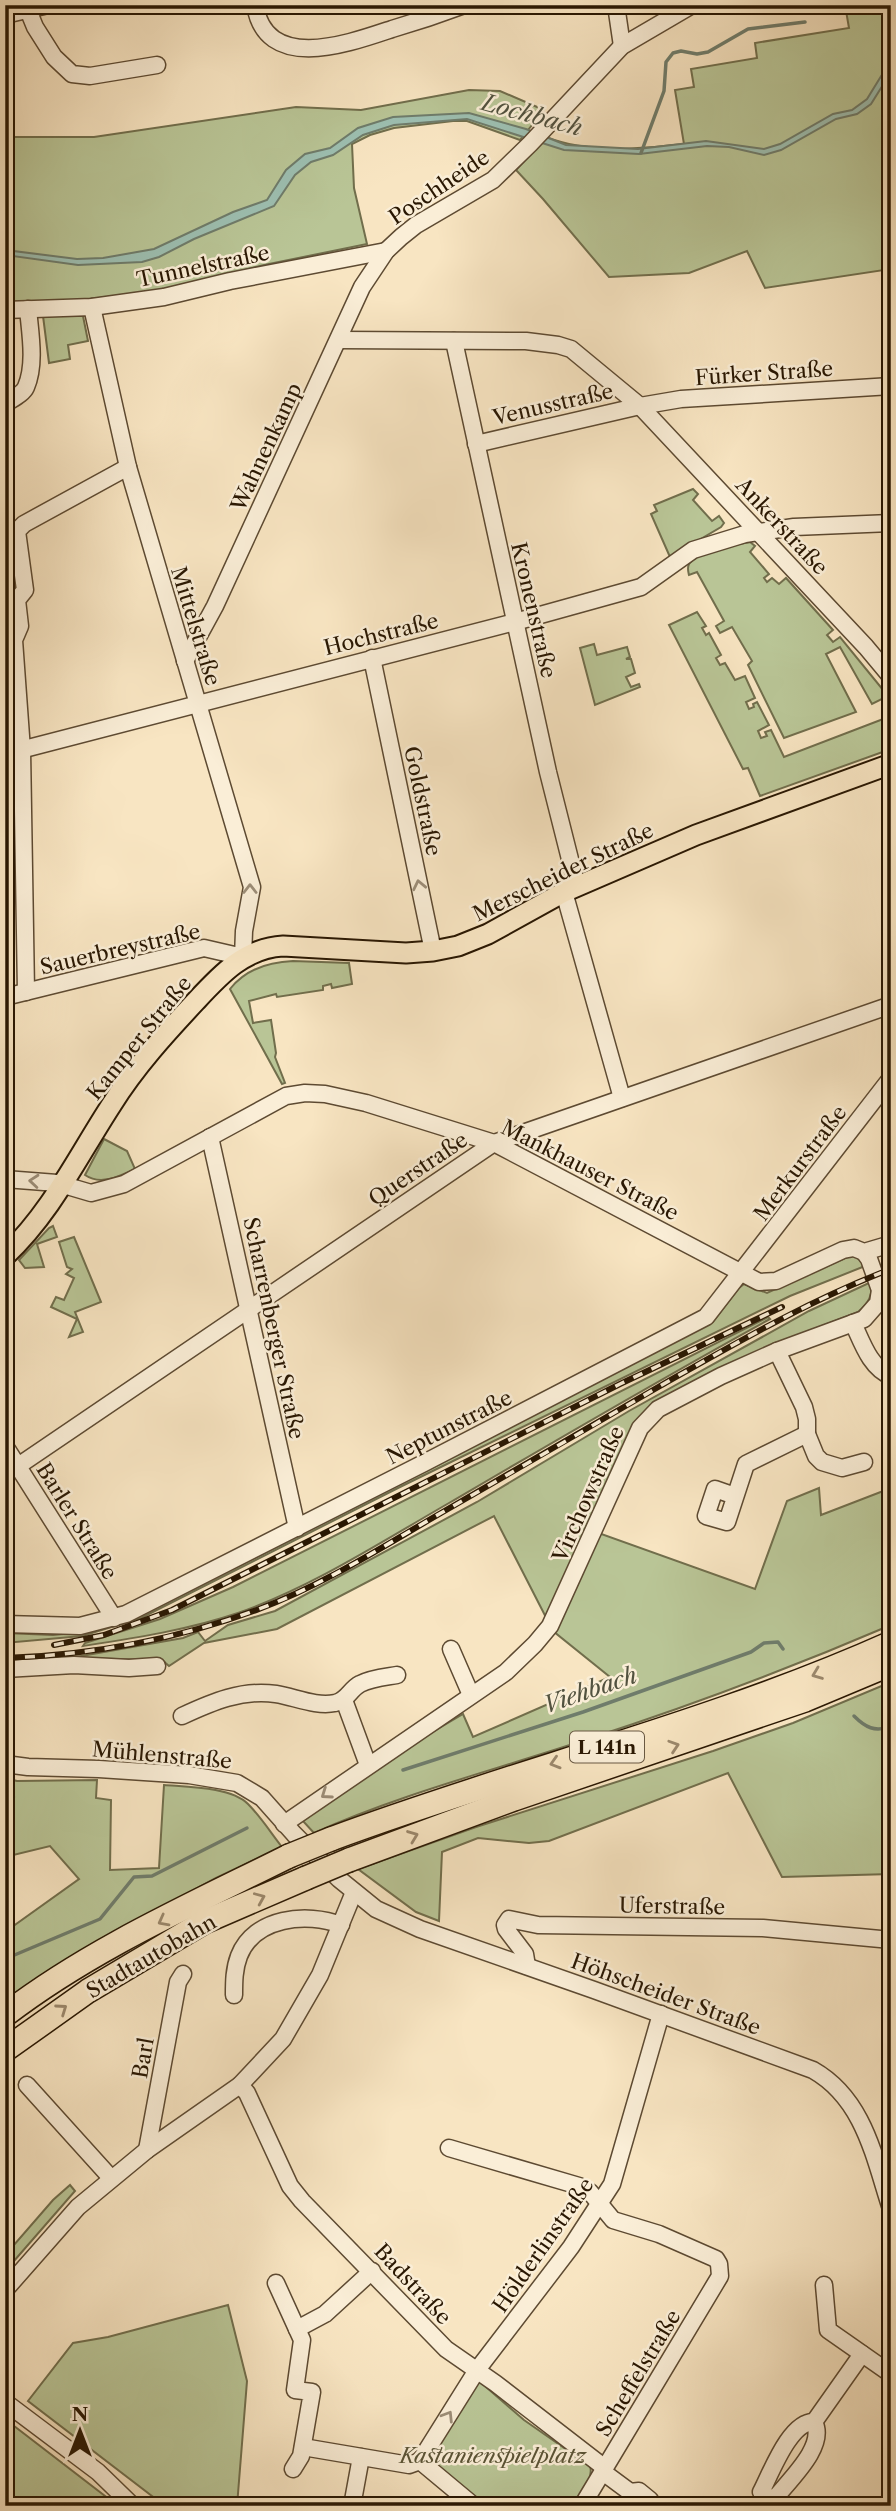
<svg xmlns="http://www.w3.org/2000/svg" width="896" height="2511" viewBox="0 0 896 2511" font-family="'Libre Caslon Text',serif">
<rect width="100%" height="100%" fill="#f8e5c2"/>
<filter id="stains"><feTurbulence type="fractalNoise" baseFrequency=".00286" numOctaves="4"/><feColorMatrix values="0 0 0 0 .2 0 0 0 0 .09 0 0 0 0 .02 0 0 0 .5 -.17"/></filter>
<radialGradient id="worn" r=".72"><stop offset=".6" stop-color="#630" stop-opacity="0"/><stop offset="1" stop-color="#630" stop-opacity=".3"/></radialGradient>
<g fill="#b9c596" stroke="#716e4c" stroke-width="2">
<path d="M845 5H891V269L765 288 747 251 689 273 609 277 543 199 516 170 546 137C589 154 639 149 684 144L675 90 694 87 691 69 757 58 755 43 849 28Z"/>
<path d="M469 90 500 91 544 110 520 140 467 121H453L394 128 370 135 352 144 354 188 367 244 264 265 170 289 67 302 5 307V137H94L296 107 361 110Z"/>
<path d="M43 316H83L88 341 68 345 70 359 49 363Z"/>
<path d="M693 489 698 494 693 500 712 521 719 516 724 523 721 527 670 557 651 514 657 511 654 505Z"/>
<path d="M750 542 755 546 750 552 769 574 764 578 767 582 772 578 779 584 786 578 833 630 827 635 833 642 840 637 888 696 872 704 840 647 826 654 856 712 784 738 748 665 752 661 732 627 720 633 716 626 724 621 697 572 689 575C688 571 687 568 689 564 696 552 737 544 750 542Z"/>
<path d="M697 612 706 626 702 628 706 635 709 633 721 655 716 658 720 665 725 663 735 680 745 676 755 698 746 702 749 709 754 707 753 704 757 702 769 725 758 731 761 738 767 736 765 732 771 730 784 757 891 716V749L760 796 748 768 743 769 669 625Z"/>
<path d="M594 644 597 655 627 647 630 657 626 659H631L635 673 626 677 631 687 639 684 640 687 595 705 580 648Z"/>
<path d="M293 961 349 963 352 984 332 988 331 984 323 986V990L277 997 276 994 249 1001 253 1023 271 1020 276 1053 275 1057 285 1083 282 1084 230 989C245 970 269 962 293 961Z"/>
<path d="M104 1139 127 1151 135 1169C120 1176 101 1186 85 1175Z"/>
<path d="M53 1226 57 1237 37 1244 44 1267 25 1268 19 1260 49 1228Z"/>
<path d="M74 1237 101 1302 75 1312 83 1332 69 1337 77 1319 51 1307 56 1297 64 1300 74 1278 66 1274 72 1269 67 1267 59 1242Z"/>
<path d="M852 1255 857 1257 865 1266 790 1296 400 1487 141 1618 82 1636 5 1643V1633L53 1635 84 1632 125 1620 713 1322 739 1288 744 1284 767 1293Z"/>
<path d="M871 1282C873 1295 869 1303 858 1312L773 1345 657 1406 590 1530 755 1589 787 1501 819 1488 821 1515 891 1488V1625C793 1667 693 1705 591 1738 499 1769 403 1793 314 1833L302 1820 399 1752 463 1714 473 1737 610 1677 553 1631 494 1516 277 1629 204 1643 169 1666 162 1660 70 1658 183 1638 198 1632 205 1641 228 1625 275 1611 477 1502 629 1411 809 1311Z"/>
<path d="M768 1317 770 1319C662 1378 555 1441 449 1503 381 1542 312 1587 238 1613 188 1630 135 1638 83 1646L85 1643 160 1619 233 1587Z"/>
<path d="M891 1682V1874L782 1877 728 1773 549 1841 529 1843 478 1838 442 1852 439 1921 416 1912 358 1869 476 1827 713 1751 793 1723Z"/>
<path d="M5 1778 17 1781 97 1780 96 1798 111 1800 110 1870 159 1868 164 1785C188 1787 231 1787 248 1804 261 1817 271 1833 282 1847L216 1878 110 1935 5 2008V1932L79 1879 50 1846 5 1857V1807L14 1797 5 1786Z"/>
<path d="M70 2185 75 2191 14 2261 5 2257V2249L11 2243 14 2245 53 2200Z"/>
<path d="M228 2305 247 2381 237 2506H165L28 2401 73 2343 108 2337Z"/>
<path d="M478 2380 524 2420 590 2466C594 2479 581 2494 574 2506H482L429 2461Z"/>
<path d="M5 2419 118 2506H5Z"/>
</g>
<path fill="#9dbfb1" stroke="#6f7c6b" stroke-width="2" d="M891 60V72L871 104 857 114 836 119 781 150 764 155 729 147 707 146 639 154 564 150 467 119 394 125 363 135 333 155 311 162 295 175 274 206 194 239 159 257 142 262 78 265 5 255V250L77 259 103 258 154 249 233 212 267 200 286 170 305 154 330 148 358 128 393 117 469 113 526 129 566 145 638 149 706 141 764 149 780 144 833 114 852 110 867 99Z"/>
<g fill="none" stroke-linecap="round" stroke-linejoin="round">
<g stroke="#6f7c6b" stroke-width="3.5">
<path d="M641 153 664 91 666 62 673 53 681 51 697 54 708 52 748 29 805 22"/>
<path d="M854 1716C865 1727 875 1733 891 1726"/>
<path d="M403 1770 583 1712 751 1652 764 1643 778 1642 783 1649"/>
<path d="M5 1959 100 1919 134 1877 152 1876 247 1828"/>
</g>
<defs>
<g id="minor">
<path d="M26 5 35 27 54 57 72 74 90 76 157 65"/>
<path d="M255 5C266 74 350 43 392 29 416 22 440 14 464 5"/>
<path d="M616 5 622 46"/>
<path d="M5 15 48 5"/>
<path d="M5 310 92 307 164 297 230 281 386 251"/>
<path d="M339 340 526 341 558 345 571 349 640 406 866 647 891 677"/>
<path d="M454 341 548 772 577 887"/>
<path d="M5 404C12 399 23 394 26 387 36 364 30 332 28 309"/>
<path d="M476 444 640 406 681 399 891 386"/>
<path d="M372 658 433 951"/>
<path d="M185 661 215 606 362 287 386 251 401 237 416 225 493 180 530 144 622 46 692 5"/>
<path d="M5 754 515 622 641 587 693 550 745 534 794 527 891 523"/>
<path d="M564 892 622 1098"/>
<path d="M26 992 22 750 14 640 20 626 17 600 25 590 17 531 24 524 128 467"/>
<path d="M5 997 204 948 243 957 244 931 252 887 128 467 92 307"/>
<path d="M210 1137 297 1528"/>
<path d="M5 1179 57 1183 91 1193 124 1184 286 1096 305 1093 325 1094 366 1103 494 1143 759 1282 776 1281 843 1250 854 1248 864 1252 891 1244"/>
<path d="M853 1323C862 1342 870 1368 891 1376"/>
<path d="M777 1351 804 1407 807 1419V1434L816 1456 822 1462 842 1468 864 1462"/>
<path d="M5 1446 114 1618"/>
<path d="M18 1466 494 1143 891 1005"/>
<path d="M735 1496 715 1489 706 1516 727 1522 746 1464 807 1434"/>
<path d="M5 1624 80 1626 126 1614 424 1463 706 1317 891 1078"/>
<path d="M451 1649 471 1695"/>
<path d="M5 1669 74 1665 129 1668 157 1666"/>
<path d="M344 1700 368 1765"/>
<path d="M182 1716C212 1702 242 1689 276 1694 295 1697 316 1707 335 1703 347 1701 350 1689 360 1684 371 1678 385 1677 397 1675"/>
<path d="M5 1764 28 1767 99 1769 189 1775 237 1783 262 1798 294 1834 339 1879 376 1909 420 1929 594 1990 813 2070C864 2099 874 2157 891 2209"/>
<path d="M284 1824 506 1672 535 1644 550 1626 640 1428 658 1409 721 1376 777 1351 864 1319 878 1303 880 1290 869 1259 864 1252"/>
<path d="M527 1966 525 1954 506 1929 505 1925 509 1919 538 1925 763 1928 891 1940"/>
<path d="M234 1995C234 1982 234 1969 239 1956 254 1917 307 1912 341 1925"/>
<path d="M27 2085 111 2178"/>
<path d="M240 2085 247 2093 290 2186 302 2201 446 2349 495 2383 605 2468"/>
<path d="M449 2148 579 2186 590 2192 613 2220 659 2234 716 2259 719 2264 720 2276 582 2506"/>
<path d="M147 2150 178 1982 183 1974"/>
<path d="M276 2283 302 2340 295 2390 312 2392 301 2456 293 2469"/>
<path d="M824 2285 828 2330 891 2374"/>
<path d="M5 2290 78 2207 147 2150 240 2085 283 2039 320 1975 354 1892"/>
<path d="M297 2329 325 2314 372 2271"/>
<path d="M5 2402 98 2472 133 2506"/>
<path d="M303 2447 409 2465 420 2461 477 2370 571 2247 612 2184 661 2014"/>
<path d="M420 2461 474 2506"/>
<path d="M603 2472 630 2492"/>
<path d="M773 2500 761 2492C771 2473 790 2421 814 2422L862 2354"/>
<path d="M352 2506 361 2457"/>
<path d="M638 2506 631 2500 630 2492 639 2491 650 2500V2506"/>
<path d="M769 2506C783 2485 828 2448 814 2422"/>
</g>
<path id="major" d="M5 1256C51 1213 78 1156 112 1104 135 1067 166 1033 196 1001 221 974 245 948 283 946L406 953 433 951 458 946 488 934 564 892 696 835 891 764"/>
<g id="highway">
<path d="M331 1839C516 1770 710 1724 891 1643"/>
<path d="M349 1860 514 1799 805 1700 891 1664"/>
<path d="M5 2015C91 1949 193 1904 289 1856"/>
<path d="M5 2050 88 1991 204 1922 306 1878"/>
</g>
</defs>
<use href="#minor" stroke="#5d4a32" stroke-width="19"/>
<use href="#major" stroke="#291702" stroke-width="23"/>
<use href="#highway" stroke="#291702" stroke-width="26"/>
<use href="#minor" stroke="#faeed7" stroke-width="16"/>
<use href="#major" stroke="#f8e5c2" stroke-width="19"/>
<use href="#highway" stroke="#f8e5c2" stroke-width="23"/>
<defs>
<g id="rail">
<path d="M54 1645 104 1635 172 1610 620 1384 782 1307"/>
<path d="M5 1658C90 1655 179 1639 259 1609 323 1585 382 1547 441 1513 514 1471 587 1429 660 1386 736 1343 810 1300 891 1269"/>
</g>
</defs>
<use href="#rail" stroke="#291702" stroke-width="6"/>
<use href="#rail" stroke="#faeed7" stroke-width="3.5" stroke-dasharray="10" stroke-linecap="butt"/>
<defs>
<g id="highway-bridge">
<path d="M289 1856 331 1839"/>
<path d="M306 1878 349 1860"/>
</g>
</defs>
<use href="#highway-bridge" stroke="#291702" stroke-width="26" stroke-linecap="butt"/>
<use href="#highway-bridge" stroke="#f8e5c2" stroke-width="23"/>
</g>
<defs><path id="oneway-chevron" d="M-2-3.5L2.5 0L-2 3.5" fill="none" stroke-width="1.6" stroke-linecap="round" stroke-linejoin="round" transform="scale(1.75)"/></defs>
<g stroke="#9c8d77">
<use href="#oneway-chevron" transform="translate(419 885) rotate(-102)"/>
<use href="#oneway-chevron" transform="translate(250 889) rotate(-90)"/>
<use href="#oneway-chevron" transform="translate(34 1181) rotate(-175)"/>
<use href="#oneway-chevron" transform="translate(326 1794) rotate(145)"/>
<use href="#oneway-chevron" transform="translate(448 2416) rotate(-58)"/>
</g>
<g stroke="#9b886c">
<use href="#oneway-chevron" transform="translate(817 1674) rotate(159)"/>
<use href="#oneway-chevron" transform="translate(674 1746) rotate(-18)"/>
<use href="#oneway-chevron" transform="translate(555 1763) rotate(163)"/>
<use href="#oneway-chevron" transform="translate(413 1836) rotate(-21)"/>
<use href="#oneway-chevron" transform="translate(260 1898) rotate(-23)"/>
<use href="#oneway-chevron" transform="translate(163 1921) rotate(152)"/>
<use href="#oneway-chevron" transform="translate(62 2009) rotate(-35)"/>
</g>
<g text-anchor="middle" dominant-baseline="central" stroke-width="5" stroke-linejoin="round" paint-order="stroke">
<rect fill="#faeed7" stroke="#685842" stroke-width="2" x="570" y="1731.5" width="74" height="31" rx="5"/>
<g font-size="19" font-weight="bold" fill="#291702">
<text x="607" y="1747">L 141n</text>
</g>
<g font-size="21" fill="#291702" stroke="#faeed7">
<text transform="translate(439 187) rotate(-34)">Poschheide</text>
<text transform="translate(203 266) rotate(-12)">Tunnelstraße</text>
<text transform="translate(764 373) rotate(-4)">Fürker Straße</text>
<text transform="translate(553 404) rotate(-13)">Venusstraße</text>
<text transform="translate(266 447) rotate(-65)">Wahnenkamp</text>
<text transform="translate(782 526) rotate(47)">Ankerstraße</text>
<text transform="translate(534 610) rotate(77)">Kronenstraße</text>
<text transform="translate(196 626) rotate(73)">Mittelstraße</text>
<text transform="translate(381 634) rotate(-14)">Hochstraße</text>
<text transform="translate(423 801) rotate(78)">Goldstraße</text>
<text transform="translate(563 872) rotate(-26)">Merscheider Straße</text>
<text transform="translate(120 949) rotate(-13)">Sauerbreystraße</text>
<text transform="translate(139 1038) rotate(-51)">Kamper Straße</text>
<text transform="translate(800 1163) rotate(-53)">Merkurstraße</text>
<text transform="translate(418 1169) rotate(-34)">Querstraße</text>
<text transform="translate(590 1170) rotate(27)">Mankhauser Straße</text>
<text transform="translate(274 1328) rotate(78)">Scharrenberger Straße</text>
<text transform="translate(449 1427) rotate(-27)">Neptunstraße</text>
<text transform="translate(588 1494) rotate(-66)">Virchowstraße</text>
<text transform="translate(77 1521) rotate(58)">Barler Straße</text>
<text transform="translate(162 1755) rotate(5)">Mühlenstraße</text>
<text transform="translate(672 1906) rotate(1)">Uferstraße</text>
<text transform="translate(151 1956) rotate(-30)">Stadtautobahn</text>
<text transform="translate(666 1994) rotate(20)">Höhscheider Straße</text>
<text transform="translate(143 2058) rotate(-80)">Barl</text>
<text transform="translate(543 2245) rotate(-55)">Hölderlinstraße</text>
<text transform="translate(413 2284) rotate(47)">Badstraße</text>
<text transform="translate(638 2373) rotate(-59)">Scheffelstraße</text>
</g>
<g font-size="21" font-style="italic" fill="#5b5436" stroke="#faeed7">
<text x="493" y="2455">Kastanienspielplatz</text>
</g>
<g font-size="23" font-style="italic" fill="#52523f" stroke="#faeed7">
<text transform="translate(532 115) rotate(15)">Lochbach</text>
<text transform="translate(590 1690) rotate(-19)">Viehbach</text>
</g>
</g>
<rect width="896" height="2511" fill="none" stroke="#f8e5c2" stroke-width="28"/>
<rect x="7" y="7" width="882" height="2497" fill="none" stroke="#291702" stroke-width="3.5"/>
<rect x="14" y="14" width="868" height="2483" fill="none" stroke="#291702" stroke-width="2"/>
<g transform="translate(80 2431)" stroke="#faeed7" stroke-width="5" paint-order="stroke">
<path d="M0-5L12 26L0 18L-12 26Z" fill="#291702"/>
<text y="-10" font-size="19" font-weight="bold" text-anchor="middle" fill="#291702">N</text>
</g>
<rect width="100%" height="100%" filter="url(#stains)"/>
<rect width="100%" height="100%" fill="url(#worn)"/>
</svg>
